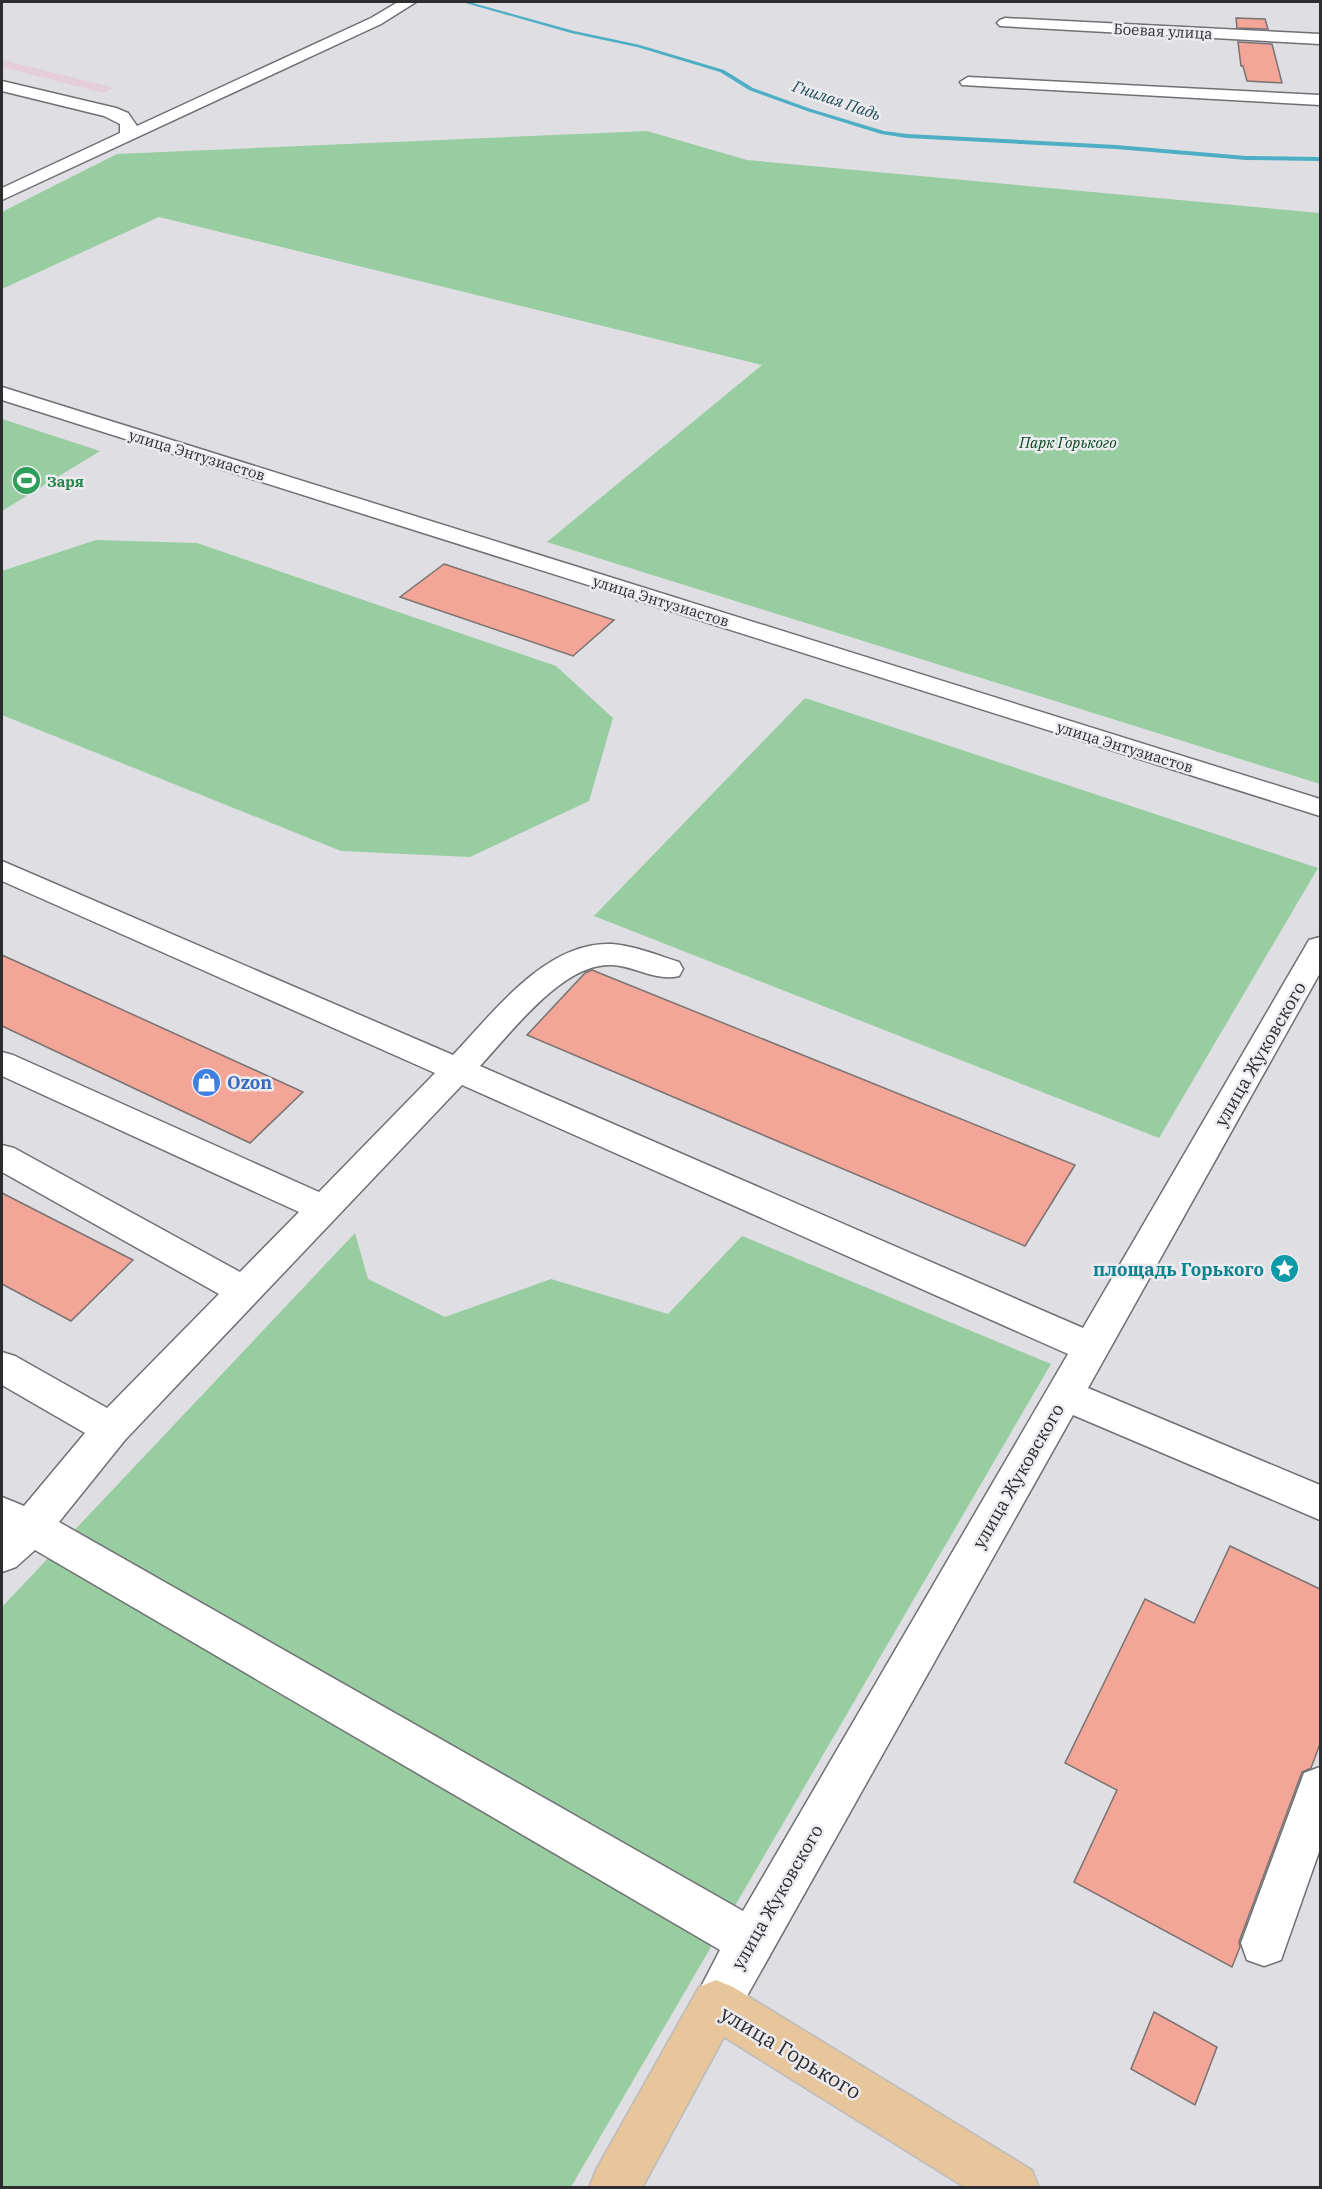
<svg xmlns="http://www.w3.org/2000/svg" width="1322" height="2189" viewBox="0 0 1322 2189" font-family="'IBM Plex Serif',serif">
<rect width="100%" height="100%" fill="#dfdee3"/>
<path fill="#e4ceda" d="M2 60 114 88 103 93 2 67Z"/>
<g fill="#97cda0">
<path d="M647 131 747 160 1320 213V784L547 542 762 365 159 217 2 289V212L117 154Z"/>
<path d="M2 419 100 451 2 511Z"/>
<path d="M96 540 197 543 556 666 613 718 589 801 470 857 341 851 2 715V571Z"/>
<path d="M805 698 1318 868 1159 1138 594 916Z"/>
<path d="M355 1233 368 1279 445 1317 551 1279 668 1314 742 1236 1051 1364 571 2187H2V1607Z"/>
</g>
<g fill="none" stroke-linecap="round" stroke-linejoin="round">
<path fill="#4daec4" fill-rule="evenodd" d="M462 2H469L574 31 640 45 724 70 753 88 811 109 884 131 907 134 1116 145 1246 156 1320 157V161L1246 160 1116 149 907 138 881 134 807 111 749 90 720 72 637 47 571 33Z"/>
</g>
<g fill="#f3a597" stroke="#797372" stroke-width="1.5">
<path d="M1236 18 1265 19 1268 29 1237 28Z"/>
<path d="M1238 42 1272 44 1282 83 1247 81 1243 66H1241Z"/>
<path d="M444 564 614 620 573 656 400 597Z"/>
<path d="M2 955 303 1092 250 1143 2 1026Z"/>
<path d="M592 970 1075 1165 1025 1246 527 1035 585 973Z"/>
<path d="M2 1193 133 1260 71 1321 2 1284Z"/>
<path d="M1230 1546 1320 1589V1744L1311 1768 1302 1772 1239 1942 1240 1947 1232 1967 1074 1882 1117 1790 1065 1763 1145 1599 1194 1623Z"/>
<path d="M1154 2012 1217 2047 1195 2105 1131 2069Z"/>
</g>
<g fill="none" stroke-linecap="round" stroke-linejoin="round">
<defs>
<g id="minor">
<path d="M398 2H416L381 24 2 200V188L120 133V124L104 116 2 91V81L116 108 128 113 137 126 371 18Z"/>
<path d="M1005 18 1320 34V44L1000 26 997 23 1000 20Z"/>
<path d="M968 77 1320 95V105L962 85 960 82Z"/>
<path d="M2 387 1320 799V816L2 400Z"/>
<path d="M2 861 453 1055C494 1012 546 941 612 944 635 946 657 955 679 962L683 969 679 976C657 982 635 966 612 965 563 962 511 1033 480 1066L1083 1328 1305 947 1309 940 1320 937V973L1088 1388 1320 1485V1520L1073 1415 733 2021 716 2028 699 2021 692 2004 720 1950 35 1550 16 1567 2 1572V1497L24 1506 85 1433 2 1385V1352L15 1356 107 1408 219 1294 2 1172V1145L14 1148 240 1272 299 1212 2 1076V1052L13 1055 319 1192 435 1073 2 881ZM462 1085 1068 1354 743 1911 59 1522 125 1440Z"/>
<path d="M1320 1767V1849L1281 1960 1264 1966 1247 1960 1241 1943 1304 1773Z"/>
</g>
<path id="major" d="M716 1980 733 1987 1032 2170 1039 2188H966L724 2037 642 2188H589L596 2170 699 1987Z"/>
</defs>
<use href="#minor" stroke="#706f73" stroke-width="3"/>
<use href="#major" stroke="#bcbbbc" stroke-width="3"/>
<use href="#minor" fill="#fff" fill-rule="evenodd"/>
<use href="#major" fill="#e8c69c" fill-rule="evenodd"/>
</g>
<defs>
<symbol id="stadium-disc" viewBox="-11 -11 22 22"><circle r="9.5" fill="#2e9e5b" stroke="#ecebf0"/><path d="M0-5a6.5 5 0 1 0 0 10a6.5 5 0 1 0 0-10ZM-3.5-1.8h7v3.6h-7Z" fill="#fff"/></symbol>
<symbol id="shop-disc" viewBox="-11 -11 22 22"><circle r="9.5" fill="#3f7fe0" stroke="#ecebf0"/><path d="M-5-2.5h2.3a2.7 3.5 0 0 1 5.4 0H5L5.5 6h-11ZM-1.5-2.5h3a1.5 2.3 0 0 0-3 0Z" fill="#fff"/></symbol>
<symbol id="sight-disc" viewBox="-11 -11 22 22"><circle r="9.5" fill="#0f9aa8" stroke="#ecebf0"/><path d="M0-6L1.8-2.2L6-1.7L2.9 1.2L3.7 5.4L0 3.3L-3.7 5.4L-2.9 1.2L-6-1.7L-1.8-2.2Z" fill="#fff"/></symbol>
</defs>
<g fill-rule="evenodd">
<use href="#stadium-disc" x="10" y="464" width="33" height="33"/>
<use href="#shop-disc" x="190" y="1066" width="33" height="33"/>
<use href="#sight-disc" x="1268" y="1252" width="33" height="33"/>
</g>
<g text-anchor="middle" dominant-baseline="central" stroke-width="5" stroke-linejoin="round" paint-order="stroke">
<g font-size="15" fill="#2d2c2e" stroke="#ecebf0">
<text transform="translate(1163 31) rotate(3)">Боевая улица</text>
<text transform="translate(197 455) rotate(17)">улица Энтузиастов</text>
<text transform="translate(661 601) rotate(17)">улица Энтузиастов</text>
<text transform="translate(1125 747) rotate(17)">улица Энтузиастов</text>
</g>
<g font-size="15" font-style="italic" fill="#00481a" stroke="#ecebf0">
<text x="1068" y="442">Парк Горького</text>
</g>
<g font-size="15" font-weight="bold" fill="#27864d" stroke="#ecebf0" text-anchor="start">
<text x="47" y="481">Заря</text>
</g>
<g font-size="16" font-style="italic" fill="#1f4a53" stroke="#ecebf0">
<text transform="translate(837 100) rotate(19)">Гнилая Падь</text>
</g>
<g font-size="18" fill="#2d2c2e" stroke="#ecebf0">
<text transform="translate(1260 1054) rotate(-60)">улица Жуковского</text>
<text transform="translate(1018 1476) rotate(-60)">улица Жуковского</text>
<text transform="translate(777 1897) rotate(-60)">улица Жуковского</text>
</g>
<g font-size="18" font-weight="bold" fill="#366cbe" stroke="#ecebf0" text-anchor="start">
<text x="227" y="1082">Ozon</text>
</g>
<g font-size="18" font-weight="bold" fill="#0d838f" stroke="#ecebf0" text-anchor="end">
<text x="1264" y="1269">площадь Горького</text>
</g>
<g font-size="21" fill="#2d2c2e" stroke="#ecebf0">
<text transform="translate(791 2052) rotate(31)">улица Горького</text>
</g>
</g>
<rect width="1322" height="2189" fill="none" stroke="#2d2c2e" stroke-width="6"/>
</svg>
